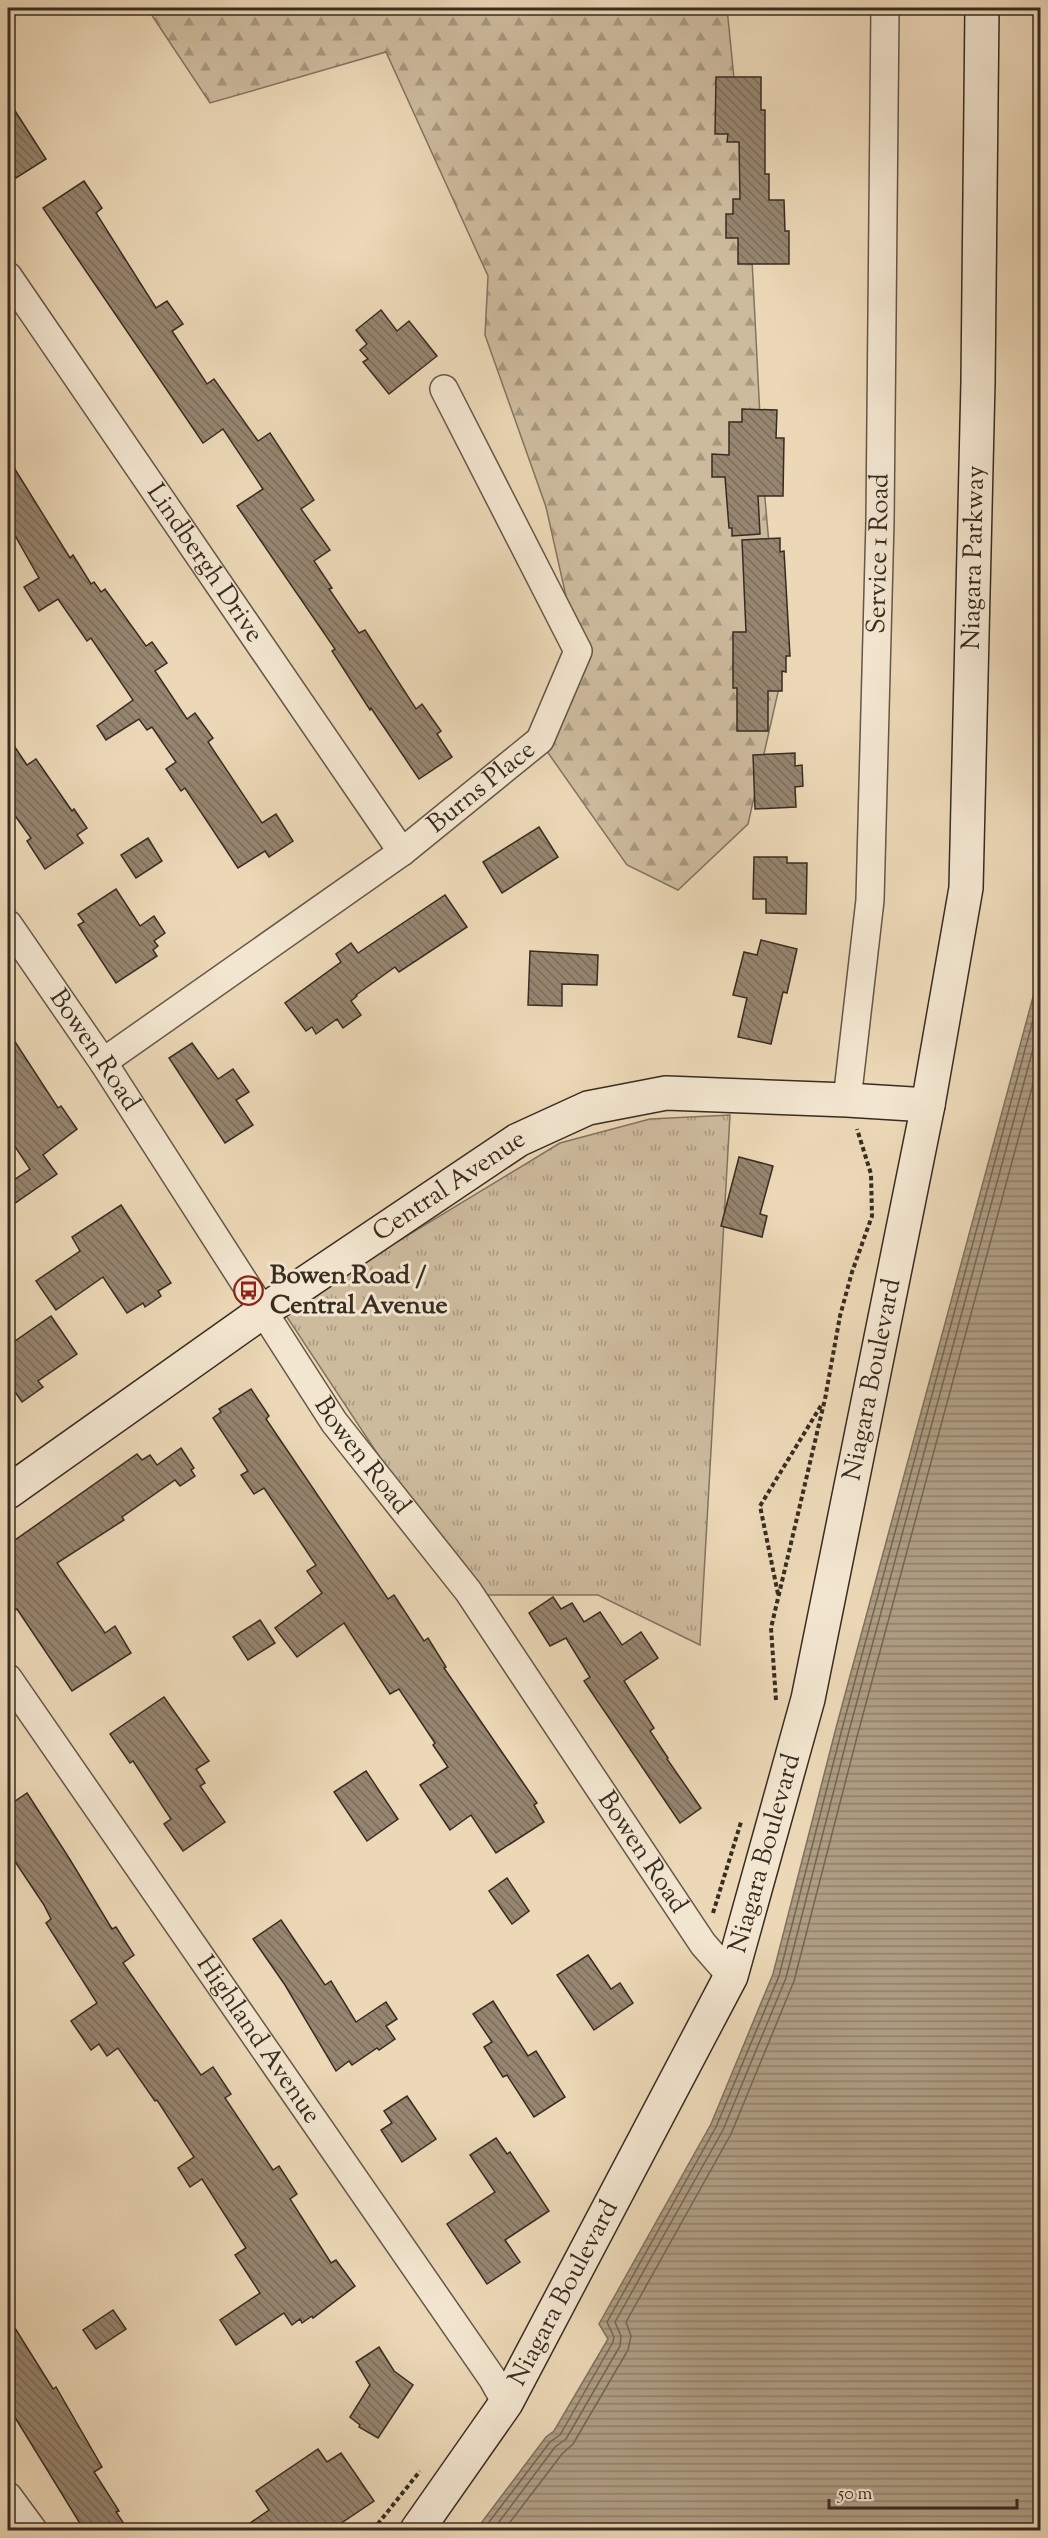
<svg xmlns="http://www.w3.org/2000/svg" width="1048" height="2538" viewBox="0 0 1048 2538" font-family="'Sorts Mill Goudy',serif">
<defs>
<pattern id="forest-firs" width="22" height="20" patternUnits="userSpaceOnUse" patternTransform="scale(1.5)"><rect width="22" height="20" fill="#cdbb9e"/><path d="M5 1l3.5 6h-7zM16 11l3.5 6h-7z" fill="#a79880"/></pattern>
<pattern id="park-tufts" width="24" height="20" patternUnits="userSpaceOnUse" patternTransform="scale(1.5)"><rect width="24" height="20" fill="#cdbb9e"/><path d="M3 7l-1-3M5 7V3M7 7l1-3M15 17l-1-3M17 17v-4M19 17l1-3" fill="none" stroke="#a79880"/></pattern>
<pattern id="water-rules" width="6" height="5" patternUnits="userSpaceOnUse" patternTransform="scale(1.5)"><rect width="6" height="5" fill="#af9e84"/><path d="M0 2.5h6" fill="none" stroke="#8f816c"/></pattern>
<pattern id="building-back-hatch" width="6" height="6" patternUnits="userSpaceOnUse" patternTransform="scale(1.5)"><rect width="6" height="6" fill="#96856f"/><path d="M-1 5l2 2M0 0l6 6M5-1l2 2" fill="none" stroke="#7b6d5b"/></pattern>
</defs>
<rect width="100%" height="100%" fill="#ecd8b7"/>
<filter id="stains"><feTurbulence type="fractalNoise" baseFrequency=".00333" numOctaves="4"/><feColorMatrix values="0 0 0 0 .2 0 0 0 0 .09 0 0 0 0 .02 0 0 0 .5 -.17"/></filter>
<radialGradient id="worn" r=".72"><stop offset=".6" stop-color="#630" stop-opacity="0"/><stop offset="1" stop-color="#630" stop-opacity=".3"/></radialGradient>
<path fill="url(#forest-firs)" stroke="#827460" stroke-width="1.5" d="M147 8H727L752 260 763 476 781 679 748 824 678 890 627 865 539 740 578 650 546 507 485 335 488 276 386 52 210 103Z"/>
<path fill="url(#park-tufts)" stroke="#827460" stroke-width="1.5" d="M730 1115 700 1645 598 1595H471L283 1311 560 1143 650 1119Z"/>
<path fill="url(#water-rules)" stroke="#7f705d" stroke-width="1.5" d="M1040 971V2530H476L546 2437 554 2431 608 2339 599 2324 711 2124 773 1974 836 1728Z"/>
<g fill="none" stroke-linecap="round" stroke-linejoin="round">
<g stroke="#746553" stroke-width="1.5">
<path d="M483 2530 550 2442 560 2435 613 2342 614 2337 607 2322 716 2127 779 1976 842 1729 1040 994"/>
<path d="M493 2530 555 2447 566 2439 620 2346 621 2336 615 2322 723 2130 786 1978 849 1731 1040 1023"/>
<path d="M504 2530 562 2454 573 2444 628 2350 631 2336 626 2322 731 2134 794 1981 858 1733 1040 1058"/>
</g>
</g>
<g fill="url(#building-back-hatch)" stroke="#382c22" stroke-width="1.5">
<path d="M716 77H761V110H765V174H769V200H784L785 231H789V264H738V238H726V214H733V199H740L739 142H727L728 134H715Z"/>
<path d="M8 100 46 159 16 178 8 164Z"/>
<path d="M84 181 102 208 96 213 156 308 167 301 183 324 172 331 207 384 214 379 258 441 270 433 314 500 301 509 330 550 314 561 332 588 329 589 359 633 365 630 416 709 422 704 441 731 437 734 452 757 419 779 371 708 370 710 332 651 335 649 237 506 263 489 223 429 203 443 43 208Z"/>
<path d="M381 310 397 331 409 321 437 356 389 394 363 362 368 359 360 350 367 344 356 330Z"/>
<path d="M742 409 777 410 776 438H784L783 496H758L760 534 732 536V528H729L725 477H712V454L729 455V422H742Z"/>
<path d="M8 458 70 558 73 555 91 584 94 582 101 592 105 589 146 646 152 642 167 663 155 671 187 719 195 713 213 738 208 742 262 823 276 814 293 841 269 857 265 851 238 868 185 788 181 791 166 769 176 762 152 727 147 730 139 719 106 740 97 726 133 700 91 638 87 641 58 599 39 611 24 587 39 578 8 523Z"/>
<path d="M780 538V552L784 551 790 656H786V672L782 671V691H768V731H737V688H733V632H746L742 540Z"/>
<path d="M8 737 27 765 36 759 72 811 74 809 87 828 77 835 83 843 45 869 27 841 31 838 8 806Z"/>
<path d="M795 753V766L802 765 803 786 795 787 796 807 755 809 753 755Z"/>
<path d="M539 827 558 857 502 893 483 862Z"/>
<path d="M148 838 162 861 136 878 121 855Z"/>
<path d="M754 857H787V863H807L806 914 766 913V899H753Z"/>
<path d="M116 889 140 926 154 916 165 933 154 941 158 946 153 950 157 956 116 983 78 925 84 922 78 914Z"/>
<path d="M445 895 467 927 399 972 395 967 356 995 357 996 351 1001 361 1015 343 1028 337 1019 316 1034 312 1027 306 1031 285 1003 341 962 336 954 351 943 358 953Z"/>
<path d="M761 940 797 949 787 993 783 992 771 1044 738 1037 747 998 733 995 744 952 757 955Z"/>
<path d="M530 951 598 955 597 985 562 984V1006L528 1005Z"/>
<path d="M8 1031 58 1108 61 1106 77 1129 43 1155 57 1174 8 1208V1184L30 1169 8 1136Z"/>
<path d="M192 1043 218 1079 233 1069 249 1092 236 1100 253 1125 225 1143 169 1058Z"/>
<path d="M739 1157 773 1166 760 1214 767 1216 762 1237 721 1226Z"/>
<path d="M121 1205 171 1283 158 1291 161 1296 145 1307 143 1303 127 1313 103 1277 56 1310 36 1281 80 1251 72 1237Z"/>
<path d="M51 1316 77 1354 38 1381 43 1387 22 1402 8 1382V1346Z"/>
<path d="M251 1389 269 1416 266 1419 388 1599 394 1595 424 1641 428 1638 446 1667 444 1668 537 1803 534 1805 544 1822 496 1853 471 1815 450 1830 420 1785 448 1767 433 1745 435 1743 399 1689 390 1694 344 1623 297 1657 275 1628 322 1593 307 1571 316 1565 264 1488 254 1494 241 1475 248 1471 213 1418 221 1412 219 1409Z"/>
<path d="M181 1448 194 1468 191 1470 195 1476 180 1486 175 1480 122 1517 124 1520 57 1563 105 1633 115 1626 131 1653 72 1691 17 1609 15 1610 8 1600V1545L137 1454 142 1460 150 1455 157 1465Z"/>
<path d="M553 1597 561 1609 572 1603 584 1622 600 1612 622 1645 641 1632 658 1658 624 1681 654 1728 650 1731 668 1758 667 1759 701 1808 680 1823 584 1681 590 1677 566 1638 550 1646 529 1613Z"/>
<path d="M260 1620 275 1643 248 1660 233 1637Z"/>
<path d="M164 1697 209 1761 196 1769 205 1783 200 1786 225 1822 183 1851 164 1824 171 1819 133 1761 130 1763 110 1734Z"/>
<path d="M366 1771 398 1819 367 1841 334 1792Z"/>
<path d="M27 1793 69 1858 112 1929 116 1927 134 1955 123 1963 201 2075 213 2067 231 2094 225 2098 273 2170 279 2166 297 2194 290 2199 331 2263 336 2260 355 2286 313 2318 312 2316 302 2323 300 2319 292 2325 284 2313 236 2345 220 2320 260 2293 235 2255 246 2248 202 2179 190 2187 178 2168 194 2157 157 2100 155 2101 118 2048 107 2056 99 2044 91 2050 71 2021 97 2003 46 1923 51 1919 44 1905 8 1851V1806Z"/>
<path d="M507 1878 529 1911 512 1924 489 1891Z"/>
<path d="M281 1920 325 1985 331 1981 356 2022 386 2002 397 2019 386 2026 395 2039 379 2050 377 2048 352 2065 349 2061 336 2071 285 1985 253 1939Z"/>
<path d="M588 1955 611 1989 620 1983 633 2003 594 2030 557 1975Z"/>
<path d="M493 2001 528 2056 536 2051 565 2097 534 2117 507 2075 503 2077 484 2047 492 2042 473 2014Z"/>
<path d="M407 2096 436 2139 402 2162 381 2130 392 2123 384 2111Z"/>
<path d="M496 2138 507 2154 510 2152 549 2211 505 2240 520 2262 487 2284 447 2224 495 2192 470 2155Z"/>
<path d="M113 2310 126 2329 96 2349 83 2330Z"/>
<path d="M8 2317 53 2389 56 2387 102 2467 94 2472 119 2511 116 2512 128 2530H84L8 2406Z"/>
<path d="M379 2347 394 2371 413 2385 378 2438 359 2427 360 2425 350 2417 370 2385 356 2362Z"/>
<path d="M318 2449 327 2462 341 2453 374 2501 331 2530H240L269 2510 256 2491Z"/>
</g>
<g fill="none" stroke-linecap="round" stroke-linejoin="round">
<defs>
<g id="minor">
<path id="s1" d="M8 276 402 852"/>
<path id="s2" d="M8 924 103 1062 334 1422 468 1591 703 1944 731 1976"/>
<path id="s3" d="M103 1062 402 852 540 740 578 651 444 389"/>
<path id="s4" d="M847 1100 870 900 880 521 885 8"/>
<path id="s5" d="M8 1678 492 2378 506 2403"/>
<path d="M8 2496 33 2530"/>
</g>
<g id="secondary">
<path id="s6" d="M8 1492 262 1312 518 1140 588 1108 666 1093 847 1100 928 1105"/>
<path id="s7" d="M417 2530 506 2403 731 1976 808 1699 928 1105 966 888 978 382 982 8"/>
</g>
</defs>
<use href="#minor" stroke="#655747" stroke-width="30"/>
<use href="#secondary" stroke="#382c22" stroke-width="36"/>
<g stroke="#382c22" stroke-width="4" stroke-dasharray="4.5 3" stroke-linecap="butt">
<path d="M778 1594 760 1506 822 1404"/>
<path d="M776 1700 771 1628 825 1399 840 1316 852 1272 872 1216 871 1174 857 1129"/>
<path d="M713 1913 741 1822"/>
<path d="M373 2530 420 2471"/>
</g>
<use href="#minor" stroke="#f3e6d0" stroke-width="27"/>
<use href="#secondary" stroke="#f3e6d0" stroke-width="33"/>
</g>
<defs>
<symbol id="bus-ring" viewBox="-11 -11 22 22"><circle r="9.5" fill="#f3e6d0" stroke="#8f2418" stroke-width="1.5"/><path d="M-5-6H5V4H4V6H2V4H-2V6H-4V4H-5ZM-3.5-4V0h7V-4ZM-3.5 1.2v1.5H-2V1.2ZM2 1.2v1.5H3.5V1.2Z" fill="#8f2418"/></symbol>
</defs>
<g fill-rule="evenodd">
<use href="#bus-ring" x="232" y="1274" width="33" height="33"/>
</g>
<g text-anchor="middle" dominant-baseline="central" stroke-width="6" stroke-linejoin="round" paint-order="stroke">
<g font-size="26" fill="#382c22" stroke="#f3e6d0">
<text stroke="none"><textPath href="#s4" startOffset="548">Service 1 Road</textPath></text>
<text stroke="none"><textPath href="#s7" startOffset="2082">Niagara Parkway</textPath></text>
<text stroke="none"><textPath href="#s1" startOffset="348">Lindbergh Drive</textPath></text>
<text stroke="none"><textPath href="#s3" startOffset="468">Burns Place</textPath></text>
<text stroke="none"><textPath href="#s2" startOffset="153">Bowen Road</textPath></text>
<text stroke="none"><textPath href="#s6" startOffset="537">Central Avenue</textPath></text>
<text stroke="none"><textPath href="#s7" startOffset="1251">Niagara Boulevard</textPath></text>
<text stroke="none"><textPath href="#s2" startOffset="639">Bowen Road</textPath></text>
<text stroke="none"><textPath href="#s2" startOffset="1125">Bowen Road</textPath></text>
<text stroke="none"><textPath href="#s7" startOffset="765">Niagara Boulevard</textPath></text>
<text stroke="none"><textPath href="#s5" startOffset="440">Highland Avenue</textPath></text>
<text stroke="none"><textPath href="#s7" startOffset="279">Niagara Boulevard</textPath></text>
</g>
<g font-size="26" font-weight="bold" fill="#382c22" stroke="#f3e6d0" text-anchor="start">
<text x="270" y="1276">Bowen Road /<tspan x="270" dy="30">Central Avenue</tspan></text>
</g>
</g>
<rect width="1048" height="2538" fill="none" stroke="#ecd8b7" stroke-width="30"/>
<rect x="9" y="9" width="1030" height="2520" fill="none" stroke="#382c22" stroke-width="3"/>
<rect x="15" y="15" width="1018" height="2508" fill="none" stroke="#382c22" stroke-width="1.5"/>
<path d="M829 2499v9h188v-9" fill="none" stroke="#382c22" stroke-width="3"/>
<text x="838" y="2499" font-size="18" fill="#382c22" stroke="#f3e6d0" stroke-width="4.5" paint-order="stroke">50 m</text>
<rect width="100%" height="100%" filter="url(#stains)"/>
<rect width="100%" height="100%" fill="url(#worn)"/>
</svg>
